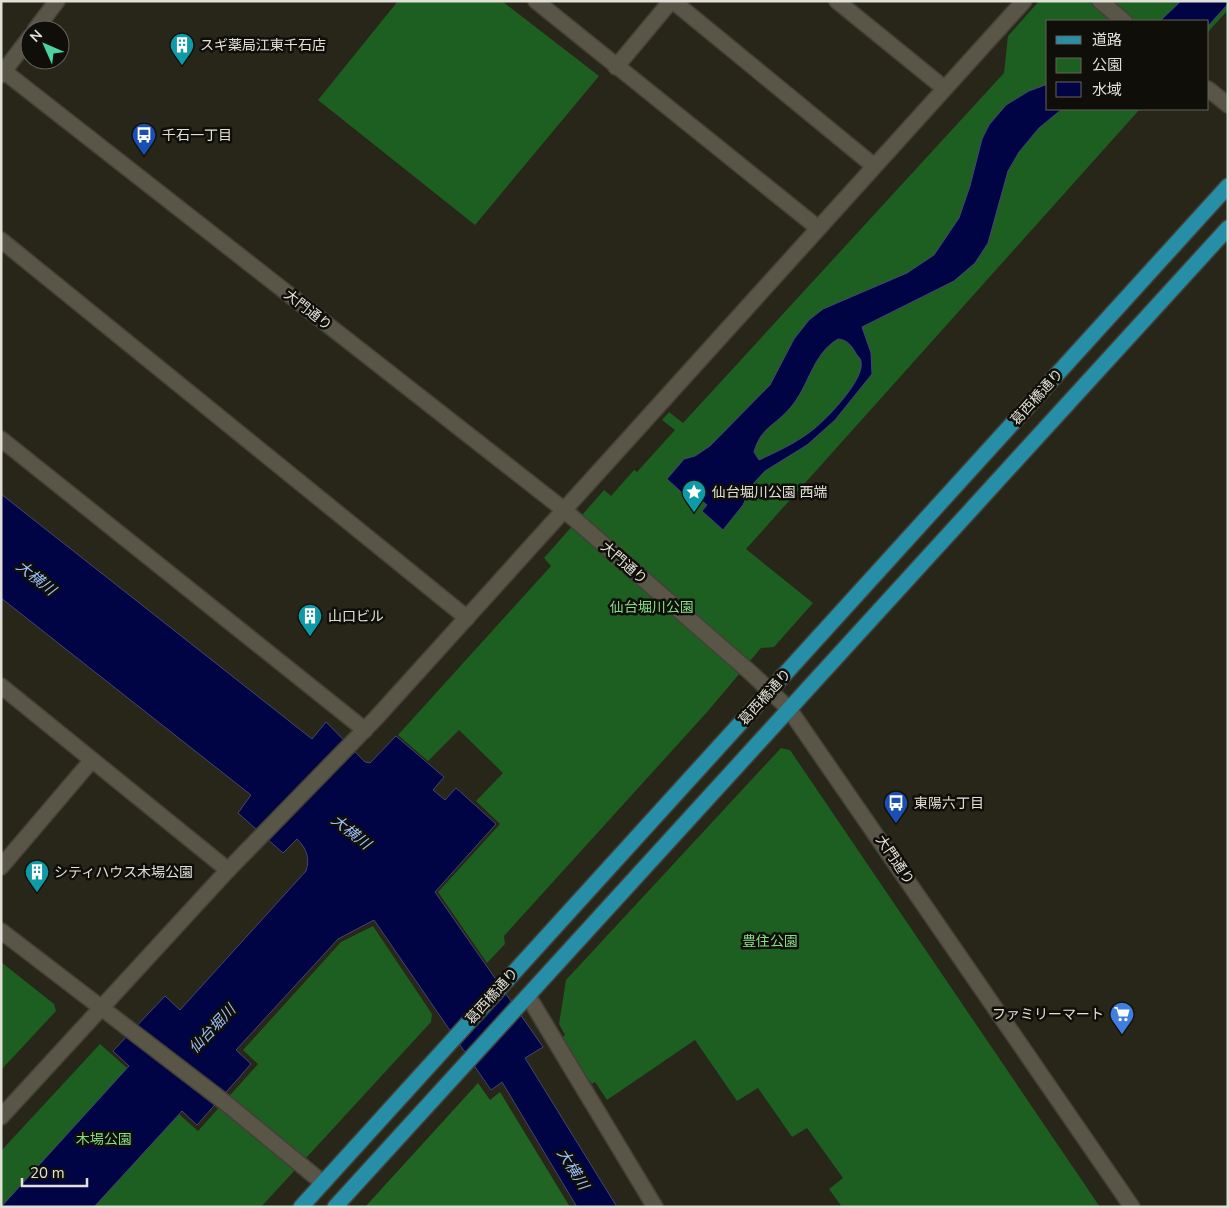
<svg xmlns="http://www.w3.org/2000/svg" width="1229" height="1208" viewBox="0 0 1229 1208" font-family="'Nunito Sans','Noto Sans JP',sans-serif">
<rect width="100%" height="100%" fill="#282519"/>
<g fill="#1d5e21">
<path d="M398 1H502L599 76 475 225 318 100Z"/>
<path d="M1039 1H1228V10L1208 32V21H1048V109H1140L746 549 813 603 774 647 761 648 708 711 504 936 505 944 487 963 438 892 500 824 476 801 503 773 459 730 428 761 398 735 551 566 544 558 604 490 611 496 634 470 637 472 675 430 662 420 669 412 683 423 1004 73 1008 36Z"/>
<path d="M781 748 790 750 1100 1207H842L829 1189 843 1178 807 1128 792 1137 758 1088 737 1101 695 1040 607 1100 595 1082 592 1084 560 1039 565 1035 559 1024 566 980Z"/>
<path d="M373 926 432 1014 431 1022 261 1207H1V1151L100 1044 198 1131 258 1064 243 1050 341 942Z"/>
<path d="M1 962 54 1004 56 1011 1 1070Z"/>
</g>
<path fill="#206524" d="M478 1083 490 1100 500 1092 570 1207H365Z"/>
<g fill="#000445" stroke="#444671" fill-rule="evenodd">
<path d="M1181 1H1228V4L1208 26V21H1160Z"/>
<path d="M1048 84V109H1062L1039 128 1019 152 1008 171 988 243 975 263 954 281 862 327 871 353 872 374 835 420 807 445 765 471 752 485 743 505 723 530 702 511 707 505 695 495 690 500 667 479 684 459 695 456 710 446 770 385 794 339 809 320 823 309 907 273 934 255 959 218 970 186 982 139 989 125 1006 105 1029 91ZM838 339C849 340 852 347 857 355 859 357 861 359 861 362 865 380 824 422 810 432 794 444 776 452 759 460L754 452C761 427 775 426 790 408 809 387 812 354 838 339Z"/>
<path d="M1 494 312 739 326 722 365 762 370 763 396 736 444 777 433 790 445 800 456 788 496 824 435 892 543 1047 525 1058 617 1207H577L502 1082 491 1090 374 920 338 939 236 1050 251 1064 197 1125 182 1111 94 1207H1L129 1066 113 1051 165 996 180 1010 306 871C310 858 307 849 297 839L283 853 238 813 251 795 1 598Z"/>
</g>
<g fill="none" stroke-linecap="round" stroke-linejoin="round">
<defs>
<g id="minor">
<path d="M536 1 818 228"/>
<path d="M673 1 874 166"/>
<path d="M837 1 944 88"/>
<path d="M1100 1 1124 21"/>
<path d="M35 30 57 1"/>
<path d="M616 67 671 1"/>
<path d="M1 69 563 509 751 673 789 709 1132 1207"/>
<path d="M1 75 30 37"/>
<path d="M1208 89 1228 105"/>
<path d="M1 240 467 618"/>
<path d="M1 439 365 730"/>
<path d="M1 686 228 870"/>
<path d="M1 867 92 760"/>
<path d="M1 931 227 1104 323 1183"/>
<path d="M528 996 655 1207"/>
<path d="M1 1117 228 870 377 717 1024 1"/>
</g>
<g id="major">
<path d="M301 1207 1228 186"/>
<path d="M335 1207 1228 228"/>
</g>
</defs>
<use href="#minor" stroke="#434037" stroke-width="18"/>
<use href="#major" stroke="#434037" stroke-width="18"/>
<use href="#minor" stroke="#595648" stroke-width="15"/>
<use href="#major" stroke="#268ea7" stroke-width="15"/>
</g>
<defs>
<symbol id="building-pin" viewBox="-11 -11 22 30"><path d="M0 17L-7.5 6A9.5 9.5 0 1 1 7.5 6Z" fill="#0f9aa8" stroke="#100e09"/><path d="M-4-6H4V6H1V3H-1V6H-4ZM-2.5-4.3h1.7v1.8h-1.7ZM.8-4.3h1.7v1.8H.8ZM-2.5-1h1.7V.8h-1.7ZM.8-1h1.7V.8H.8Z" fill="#fff"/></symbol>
<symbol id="bus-pin" viewBox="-11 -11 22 30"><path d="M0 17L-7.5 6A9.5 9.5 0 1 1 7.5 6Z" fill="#1a4fb4" stroke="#100e09"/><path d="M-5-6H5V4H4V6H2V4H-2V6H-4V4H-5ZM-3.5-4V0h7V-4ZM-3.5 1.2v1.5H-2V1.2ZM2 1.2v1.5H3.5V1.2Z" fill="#fff"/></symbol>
<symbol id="sight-pin" viewBox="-11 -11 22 30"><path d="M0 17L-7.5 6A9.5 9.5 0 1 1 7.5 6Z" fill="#0f9aa8" stroke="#100e09"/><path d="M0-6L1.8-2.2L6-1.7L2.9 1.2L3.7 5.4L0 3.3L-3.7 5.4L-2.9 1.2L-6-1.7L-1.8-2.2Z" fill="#fff"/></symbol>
<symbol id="supermarket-pin" viewBox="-11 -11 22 30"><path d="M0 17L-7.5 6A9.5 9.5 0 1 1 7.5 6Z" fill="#3f7fe0" stroke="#100e09"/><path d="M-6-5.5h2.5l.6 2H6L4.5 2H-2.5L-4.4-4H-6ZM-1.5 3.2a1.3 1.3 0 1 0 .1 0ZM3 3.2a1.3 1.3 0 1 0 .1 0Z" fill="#fff"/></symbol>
</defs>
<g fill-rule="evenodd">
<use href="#building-pin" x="168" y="31" width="28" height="38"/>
<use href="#bus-pin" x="130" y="121" width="28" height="38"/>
<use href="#sight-pin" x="680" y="478" width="28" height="38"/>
<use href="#building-pin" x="296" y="602" width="28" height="38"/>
<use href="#bus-pin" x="882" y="789" width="28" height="38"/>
<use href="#building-pin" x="23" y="858" width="28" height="38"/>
<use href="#supermarket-pin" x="1108" y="1000" width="28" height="38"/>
</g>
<g text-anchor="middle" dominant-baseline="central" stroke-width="5" stroke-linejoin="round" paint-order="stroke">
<g font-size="14" fill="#e1e0d7" stroke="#100e09" text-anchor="start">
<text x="200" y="45">スギ薬局江東千石店</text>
<text x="162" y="135">千石一丁目</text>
<text x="712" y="492">仙台堀川公園 西端</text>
<text x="328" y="616">山口ビル</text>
<text x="914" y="803">東陽六丁目</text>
<text x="54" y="872">シティハウス木場公園</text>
<text x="1104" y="1014" text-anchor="end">ファミリーマート</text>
</g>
<g font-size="14" fill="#e1e0d7" stroke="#100e09">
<text transform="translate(308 310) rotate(38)">大門通り</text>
<text transform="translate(1037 397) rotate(-48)">葛西橋通り</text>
<text transform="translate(624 563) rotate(41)">大門通り</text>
<text transform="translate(765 697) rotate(-48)">葛西橋通り</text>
<text transform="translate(895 860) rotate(56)">大門通り</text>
<text transform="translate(492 996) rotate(-48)">葛西橋通り</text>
</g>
<g font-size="14" fill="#86df86" stroke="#100e09">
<text x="652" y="607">仙台堀川公園</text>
<text x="770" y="941">豊住公園</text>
<text x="104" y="1139">木場公園</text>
</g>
<g font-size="15" font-style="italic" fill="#9dbff8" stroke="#100e09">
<text transform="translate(36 578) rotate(39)">大横川</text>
<text transform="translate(351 832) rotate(39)">大横川</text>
<text transform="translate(212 1029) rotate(-47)">仙台堀川</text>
<text transform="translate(573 1169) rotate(58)">大横川</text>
</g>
</g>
<rect width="1229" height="1208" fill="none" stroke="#e1e0d7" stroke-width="5"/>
<rect x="1046" y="20" width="162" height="90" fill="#100e09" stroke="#64625b"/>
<rect x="1056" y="36" width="25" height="8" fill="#268ea7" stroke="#64625b"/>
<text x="1092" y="45" font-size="15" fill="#e1e0d7">道路</text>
<rect x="1056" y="58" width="25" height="15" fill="#1d5e21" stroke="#64625b"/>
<text x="1092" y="70" font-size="15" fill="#e1e0d7">公園</text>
<rect x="1056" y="82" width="25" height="15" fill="#000445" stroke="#64625b"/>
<text x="1092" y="95" font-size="15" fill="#e1e0d7">水域</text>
<g transform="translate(45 45) rotate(315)"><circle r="24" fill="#100e09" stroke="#64625b"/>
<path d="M0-4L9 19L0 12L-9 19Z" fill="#4bd49b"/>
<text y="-8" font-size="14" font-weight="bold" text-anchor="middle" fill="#e1e0d7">N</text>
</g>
<path d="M22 1178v8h65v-8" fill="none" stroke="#e1e0d7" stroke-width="2.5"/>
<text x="30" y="1178" font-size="15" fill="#e1e0d7" stroke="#100e09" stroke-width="4" paint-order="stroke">20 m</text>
</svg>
